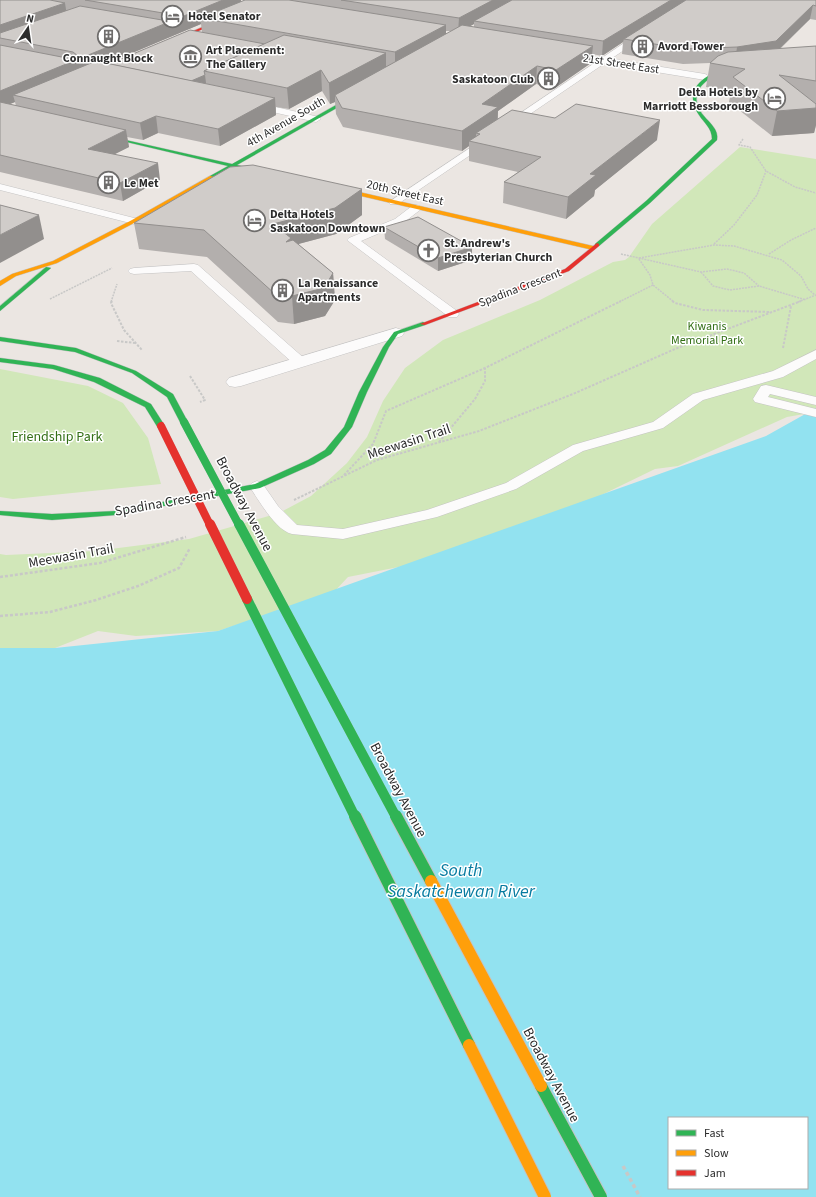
<svg xmlns="http://www.w3.org/2000/svg" width="816" height="1197" viewBox="0 0 816 1197" font-family="'Source Sans 3',sans-serif">
<rect width="100%" height="100%" fill="#ebe6e2"/>
<g fill="#d1e7b9">
<path d="M740 147 816 159V410L810 413 787 417 678 466 655 469 546 522 429 561 348 577 333 593 218 631 136 636 98 631 55 648H0V554L6 555 95 551 189 539 279 513 311 496 347 463 367 437 383 401 405 368 443 340 540 300 613 262 625 260 629 257 652 224Z"/>
<path d="M0 369 88 386 123 403 148 438 161 484 13 499 0 497Z"/>
</g>
<path fill="#92e2f0" fill-rule="evenodd" d="M816 408V1197H0V648H55L218 631 766 436ZM669 1118H807V1188H669Z"/>
<g fill="none" stroke-linecap="round" stroke-linejoin="round">
<defs>
<g id="lane">
<path d="M639 33H645L646 35 511 127H505L503 125Z"/>
<path d="M254 102 319 117 321 119 316 122 251 107 250 105Z"/>
<path d="M488 136 491 137 493 139 491 141 398 204H390L389 202Z"/>
<path d="M0 184 138 219 139 221 134 224 0 190Z"/>
<path d="M416 205 420 206 421 208 420 210 403 223 361 241 457 311 459 314 457 317H449L347 240 349 238 395 219 412 206Z"/>
<path d="M194 264 198 265 305 359 307 362 305 365H295L191 271 134 274 130 273 128 271 130 269 134 268Z"/>
<path d="M816 350V359L783 377 703 400 663 428 583 451 516 489 437 517 343 539 292 534C275 530 259 500 249 486L252 483 257 481 262 483 278 506 297 525 343 529 427 510 506 483 573 445 653 422 693 394 773 371Z"/>
<path d="M766 385 816 397V405L770 394 768 397 816 409V417L755 402 753 399 761 386Z"/>
</g>
<g id="street">
<path d="M562 51 705 74 710 77 705 80 558 56 557 54 558 52Z"/>
<path d="M396 328 402 330 404 333 402 336 241 386 235 387 229 386 226 382 229 378Z"/>
</g>
<g id="fast">
<path d="M735 65 737 67C714 74 682 88 704 116 710 123 719 130 717 140L650 203 599 246H595V244L646 201 712 139C712 128 704 123 699 115 680 85 711 72 735 65Z"/>
<path d="M359 92 363 93 237 165 268 172V174L266 175 233 167 212 179 210 178V176L228 166 97 135 99 134 232 164Z"/>
<path d="M46 267 51 268 0 311V306Z"/>
<path d="M423 322 425 323V325L398 334 389 347 367 392 352 427 331 454 314 464 260 488 116 515 52 520 0 515V511L52 514 116 511 255 484 308 460 325 450 344 427 359 392 383 347 394 332Z"/>
<path d="M0 337 76 348 136 371 173 394 188 422 187 424H181L167 397 132 373 75 352 0 341Z"/>
<path d="M0 358 54 365 100 378 151 404 165 426 161 428H158L145 407 94 382 53 369 0 362Z"/>
</g>
<g id="slow">
<path d="M210 176 215 177 136 222 57 263 16 276 0 286V281L12 274 53 261 132 220Z"/>
<path d="M333 186 593 246 596 248 593 250 331 189V187Z"/>
</g>
<g id="jam">
<path d="M266 0H271L168 44 165 43Z"/>
<path d="M597 243 599 244V246L569 271 425 325 420 324 565 269Z"/>
</g>
</defs>
<use href="#lane" stroke="#c4c3c3" stroke-width="1"/>
<use href="#street" stroke="#c4c3c3" stroke-width="1"/>
<use href="#fast" stroke="#c4c3c3" stroke-width="1"/>
<use href="#slow" stroke="#c4c3c3" stroke-width="1"/>
<use href="#jam" stroke="#c4c3c3" stroke-width="1"/>
<g stroke="#c8c8c7" stroke-width="1.5" stroke-dasharray="2 1" stroke-linecap="butt">
<path d="M743 139 739 145 750 147 766 171 795 187 816 193"/>
<path d="M714 244 734 225 757 195 766 171"/>
<path d="M621 254 701 272 727 269 744 273 759 286"/>
<path d="M769 254 791 240 816 228"/>
<path d="M639 258 714 245 734 246 782 260 801 276 808 289 815 295"/>
<path d="M639 259 650 275 653 285 674 302"/>
<path d="M701 272 713 286 730 290 759 286 806 300"/>
<path d="M50 299 112 268"/>
<path d="M111 302 117 284"/>
<path d="M619 302 653 285"/>
<path d="M798 302 816 295"/>
</g>
<g stroke="#c8c8c7" stroke-width="2" stroke-dasharray="2.5 1.5" stroke-linecap="butt">
<path d="M112 301 111 303 124 330 142 350"/>
<path d="M672 301 675 303 703 310 770 312"/>
<path d="M117 341 135 343"/>
<path d="M783 348 791 306"/>
<path d="M190 376 205 400 200 402"/>
<path d="M439 442 475 399 485 381V368"/>
<path d="M344 475 373 444 386 411 485 368 621 301"/>
<path d="M294 500 377 460 479 431 573 394 675 349 801 301"/>
</g>
<g stroke="#c8c8c7" stroke-width="2.5" stroke-dasharray="3 2" stroke-linecap="butt">
<path d="M0 577 100 563 186 537"/>
<path d="M0 616 50 612 96 600 138 586 179 568 190 548"/>
</g>
<use href="#lane" fill="#fcfbfb" fill-rule="evenodd"/>
<use href="#street" fill="#fcfbfb" fill-rule="evenodd"/>
<use href="#fast" fill="#30b455" fill-rule="evenodd"/>
<use href="#slow" fill="#ff9f0a" fill-rule="evenodd"/>
<use href="#jam" fill="#e5322d" fill-rule="evenodd"/>
<defs>
<path id="fast-bridge-far2" d="M184 422 239 525"/>
<g id="fast-bridge-far1">
<path d="M239 524 396 817"/>
<path d="M247 599 355 817"/>
</g>
<g id="fast-bridge">
<path d="M355 816 469 1045"/>
<path d="M396 816 431 881"/>
<path d="M541 1086 601 1197"/>
</g>
<g id="slow-bridge">
<path d="M431 881 541 1086"/>
<path d="M469 1045 545 1197"/>
</g>
<path id="jam-bridge-far1" d="M161 426 210 525"/>
<path id="jam-bridge" d="M210 524 247 599"/>
</defs>
<use href="#fast-bridge-far2" stroke="#c4c3c3" stroke-width="8" stroke-linecap="butt"/>
<use href="#fast-bridge-far1" stroke="#c4c3c3" stroke-width="10" stroke-linecap="butt"/>
<use href="#fast-bridge" stroke="#c4c3c3" stroke-width="14" stroke-linecap="butt"/>
<use href="#slow-bridge" stroke="#c4c3c3" stroke-width="14" stroke-linecap="butt"/>
<use href="#jam-bridge-far1" stroke="#c4c3c3" stroke-width="8" stroke-linecap="butt"/>
<use href="#jam-bridge" stroke="#c4c3c3" stroke-width="10" stroke-linecap="butt"/>
<path stroke="#c8c8c7" stroke-width="3.5" stroke-dasharray="4 3" stroke-linecap="butt" d="M623 1166 640 1197"/>
<use href="#fast-bridge-far2" stroke="#30b455" stroke-width="8"/>
<use href="#fast-bridge-far1" stroke="#30b455" stroke-width="10"/>
<use href="#fast-bridge" stroke="#30b455" stroke-width="12"/>
<use href="#slow-bridge" stroke="#ff9f0a" stroke-width="12"/>
<use href="#jam-bridge-far1" stroke="#e5322d" stroke-width="8"/>
<use href="#jam-bridge" stroke="#e5322d" stroke-width="10"/>
</g>
<g fill="#b3afad" fill-rule="evenodd">
<path d="M0 0H241V2L245 0H816V20L810 19 780 49 816 46V125L814 133 772 136 729 102 731 91 706 87 710 63 683 64 622 54 623 42 602 56 592 54 591 63 555 88 536 84 498 111V119L657 140 595 190 594 196 566 219 503 203 504 182 518 172 469 161V146L462 151 343 127 336 114 335 102 330 104 322 91 289 109 276 107V115L220 146 158 133 143 140 127 137 129 147 115 154 160 180 123 201 0 172ZM201 24 202 32 109 64 107 63ZM474 24V27L470 26ZM446 31H451L446 34ZM15 102 16 106 10 104Z"/>
<path d="M362 189V215L336 234 298 244 333 273 335 300 325 316 294 324 278 322 207 257 139 249 134 223Z"/>
<path d="M384 227 472 260 438 271 385 239Z"/>
</g>
<g fill="#928f8d">
<path d="M223 0H241V7L200 18 201 24 26 98 13 95 15 102 0 108V91Z"/>
<path d="M493 0H517L474 21V24L458 33 459 18Z"/>
<path d="M671 0H691L624 39 623 42 602 56 603 41Z"/>
<path d="M65 3 67 16 0 38V25Z"/>
<path d="M813 5 810 19 773 55 735 62 737 47Z"/>
<path d="M446 25V40L395 68V52Z"/>
<path d="M593 46 591 63 555 88 556 70Z"/>
<path d="M386 53V73L335 95V102L330 104 329 83Z"/>
<path d="M537 66 536 84 498 111 497 127 480 134 476 133V141H469V146L462 151V131L482 104Z"/>
<path d="M321 70 322 91 289 109 287 88Z"/>
<path d="M205 75 206 83 192 89 191 81Z"/>
<path d="M275 98 276 115 220 146 218 129Z"/>
<path d="M816 108V125L814 133 772 136 777 111Z"/>
<path d="M156 116 158 133 143 140 140 123Z"/>
<path d="M660 120 657 140 595 190 594 196 566 219 568 197 590 174Z"/>
<path d="M126 130 129 147 91 166 88 149Z"/>
<path d="M158 163 160 180 123 201 120 183Z"/>
<path d="M362 189V215L336 234 291 246 273 224Z"/>
<path d="M39 215 44 239 0 263V235Z"/>
<path d="M472 247V260L438 271V258Z"/>
<path d="M333 273 335 300 325 316 294 324 292 296Z"/>
</g>
<g fill="#d0ccc9" stroke="#928f8d">
<path d="M0 0H50L65 3 0 25Z"/>
<path d="M85 0H223L0 91V45L72 59 78 56 73 52 0 38V33L80 6 168 21 174 17 169 14Z"/>
<path d="M245 0H289L446 25 395 52 200 18Z"/>
<path d="M341 0H493L459 18Z"/>
<path d="M512 0H671L603 41 474 21Z"/>
<path d="M686 0H816V6L813 5 776 41 737 47 685 49 624 39Z"/>
<path d="M462 25 593 46 556 70 537 66 482 104 498 107 462 131 342 108 335 95Z"/>
<path d="M190 30 265 44 204 71 205 75 191 81 109 64Z"/>
<path d="M284 35 386 53 329 83 321 70 287 88 204 71Z"/>
<path d="M816 46V81L779 75 816 104V108L777 111 733 77 745 69 710 63 718 56 728 52Z"/>
<path d="M96 61 275 98 218 129 156 116 140 123 13 95Z"/>
<path d="M0 102 126 130 88 149 158 163 120 183 0 155Z"/>
<path d="M576 104 660 120 590 174 596 175 568 197 504 182 541 157 469 141 480 134 476 133 512 110 555 118Z"/>
<path d="M253 165 362 189 335 208 273 224 291 238 286 242 293 240 333 273 324 288 292 296 275 294 204 230 134 223 230 167Z"/>
<path d="M0 205 39 215 0 235Z"/>
<path d="M418 217 472 247 438 258 384 227Z"/>
</g>
<defs>
<symbol id="hotel-ring" viewBox="-11 -11 22 22"><circle r="9.5" fill="#fff" stroke="#6f6d6c" stroke-width="1.5"/><path d="M-6-4.5h1.5V1H6V5H4.5V3h-9V5H-6ZM-4 0a1.8 1.8 0 1 1 3.6 0ZM.5 0V-2.5h3Q6-2.5 6 0Z" fill="#6f6d6c"/></symbol>
<symbol id="building-ring" viewBox="-11 -11 22 22"><circle r="9.5" fill="#fff" stroke="#6f6d6c" stroke-width="1.5"/><path d="M-4-6H4V6H1V3H-1V6H-4ZM-2.5-4.3h1.7v1.8h-1.7ZM.8-4.3h1.7v1.8H.8ZM-2.5-1h1.7V.8h-1.7ZM.8-1h1.7V.8H.8Z" fill="#6f6d6c"/></symbol>
<symbol id="museum-ring" viewBox="-11 -11 22 22"><circle r="9.5" fill="#fff" stroke="#6f6d6c" stroke-width="1.5"/><path d="M0-6L6-3V-2H-6V-3ZM-5-1h2V3h-2ZM-1-1h2V3h-2ZM3-1h2V3H3ZM-6 4H6V6H-6Z" fill="#6f6d6c"/></symbol>
<symbol id="church-ring" viewBox="-11 -11 22 22"><circle r="9.5" fill="#fff" stroke="#6f6d6c" stroke-width="1.5"/><path d="M-1.2-6h2.4v3.5h3.3v2.4h-3.3V6h-2.4V-.1h-3.3v-2.4h3.3Z" fill="#6f6d6c"/></symbol>
</defs>
<g fill-rule="evenodd">
<use href="#hotel-ring" x="160" y="4" width="25" height="25"/>
<use href="#building-ring" x="96" y="24" width="25" height="25"/>
<use href="#building-ring" x="630" y="34" width="25" height="25"/>
<use href="#museum-ring" x="178" y="44" width="25" height="25"/>
<use href="#building-ring" x="536" y="66" width="25" height="25"/>
<use href="#hotel-ring" x="762" y="86" width="25" height="25"/>
<use href="#building-ring" x="96" y="170" width="25" height="25"/>
<use href="#hotel-ring" x="242" y="208" width="25" height="25"/>
<use href="#church-ring" x="416" y="238" width="25" height="25"/>
<use href="#building-ring" x="270" y="278" width="25" height="25"/>
</g>
<g text-anchor="middle" dominant-baseline="central" stroke-width="3" stroke-linejoin="round" paint-order="stroke">
<g font-size="12" font-weight="bold" fill="#2c2c2c" stroke="#fff" text-anchor="start">
<text x="188" y="16">Hotel Senator</text>
<text x="658" y="46">Avord Tower</text>
<text x="206" y="50">Art Placement:<tspan x="206" dy="14">The Gallery</tspan></text>
<text x="108" y="58" text-anchor="middle">Connaught Block</text>
<text x="534" y="79" text-anchor="end">Saskatoon Club</text>
<text x="758" y="92" text-anchor="end">Delta Hotels by<tspan x="758" dy="14">Marriott Bessborough</tspan></text>
<text x="124" y="183">Le Met</text>
<text x="270" y="214">Delta Hotels<tspan x="270" dy="14">Saskatoon Downtown</tspan></text>
<text x="444" y="243">St. Andrew's<tspan x="444" dy="14">Presbyterian Church</tspan></text>
<text x="298" y="283">La Renaissance<tspan x="298" dy="14">Apartments</tspan></text>
</g>
<g font-size="12" fill="#2c2c2c" stroke="#fff">
<text transform="translate(621 64) rotate(9)">21st Street East</text>
<text transform="translate(286 122) rotate(-30)">4th Avenue South</text>
<text transform="translate(405 193) rotate(13)">20th Street East</text>
<text transform="translate(520 288) rotate(-21)">Spadina Crescent</text>
</g>
<g font-size="12" fill="#336f16" stroke="#fff">
<text x="707" y="326">Kiwanis<tspan x="707" dy="14">Memorial Park</tspan></text>
</g>
<g font-size="14" fill="#336f16" stroke="#fff">
<text x="57" y="437">Friendship Park</text>
</g>
<g font-size="14" fill="#2c2c2c" stroke="#fff">
<text transform="translate(409 442) rotate(-18)">Meewasin Trail</text>
<text transform="translate(165 503) rotate(-10)">Spadina Crescent</text>
<text transform="translate(244 504) rotate(62)">Broadway Avenue</text>
<text transform="translate(71 556) rotate(-10)">Meewasin Trail</text>
<text transform="translate(398 790) rotate(62)">Broadway Avenue</text>
<text transform="translate(551 1075) rotate(62)">Broadway Avenue</text>
</g>
<g font-size="18" font-style="italic" fill="#077ba0" stroke="#fff">
<text x="461" y="870">South<tspan x="461" dy="21">Saskatchewan River</tspan></text>
</g>
</g>
<rect x="668" y="1117" width="140" height="72" fill="#ffffff" stroke="#ababab"/>
<rect x="676" y="1130" width="20" height="6" fill="#30b455" stroke="#ababab"/>
<text x="704" y="1137" font-size="12" fill="#2c2c2c">Fast</text>
<rect x="676" y="1150" width="20" height="6" fill="#ff9f0a" stroke="#ababab"/>
<text x="704" y="1157" font-size="12" fill="#2c2c2c">Slow</text>
<rect x="676" y="1170" width="20" height="6" fill="#e5322d" stroke="#ababab"/>
<text x="704" y="1177" font-size="12" fill="#2c2c2c">Jam</text>
<g transform="translate(28 28) rotate(13)" stroke="#ffffff" stroke-width="3" paint-order="stroke">
<path d="M0-3L7 15L0 10L-7 15Z" fill="#2c2c2c"/>
<text y="-6" font-size="11" font-weight="bold" text-anchor="middle" fill="#2c2c2c">N</text>
</g>
</svg>
